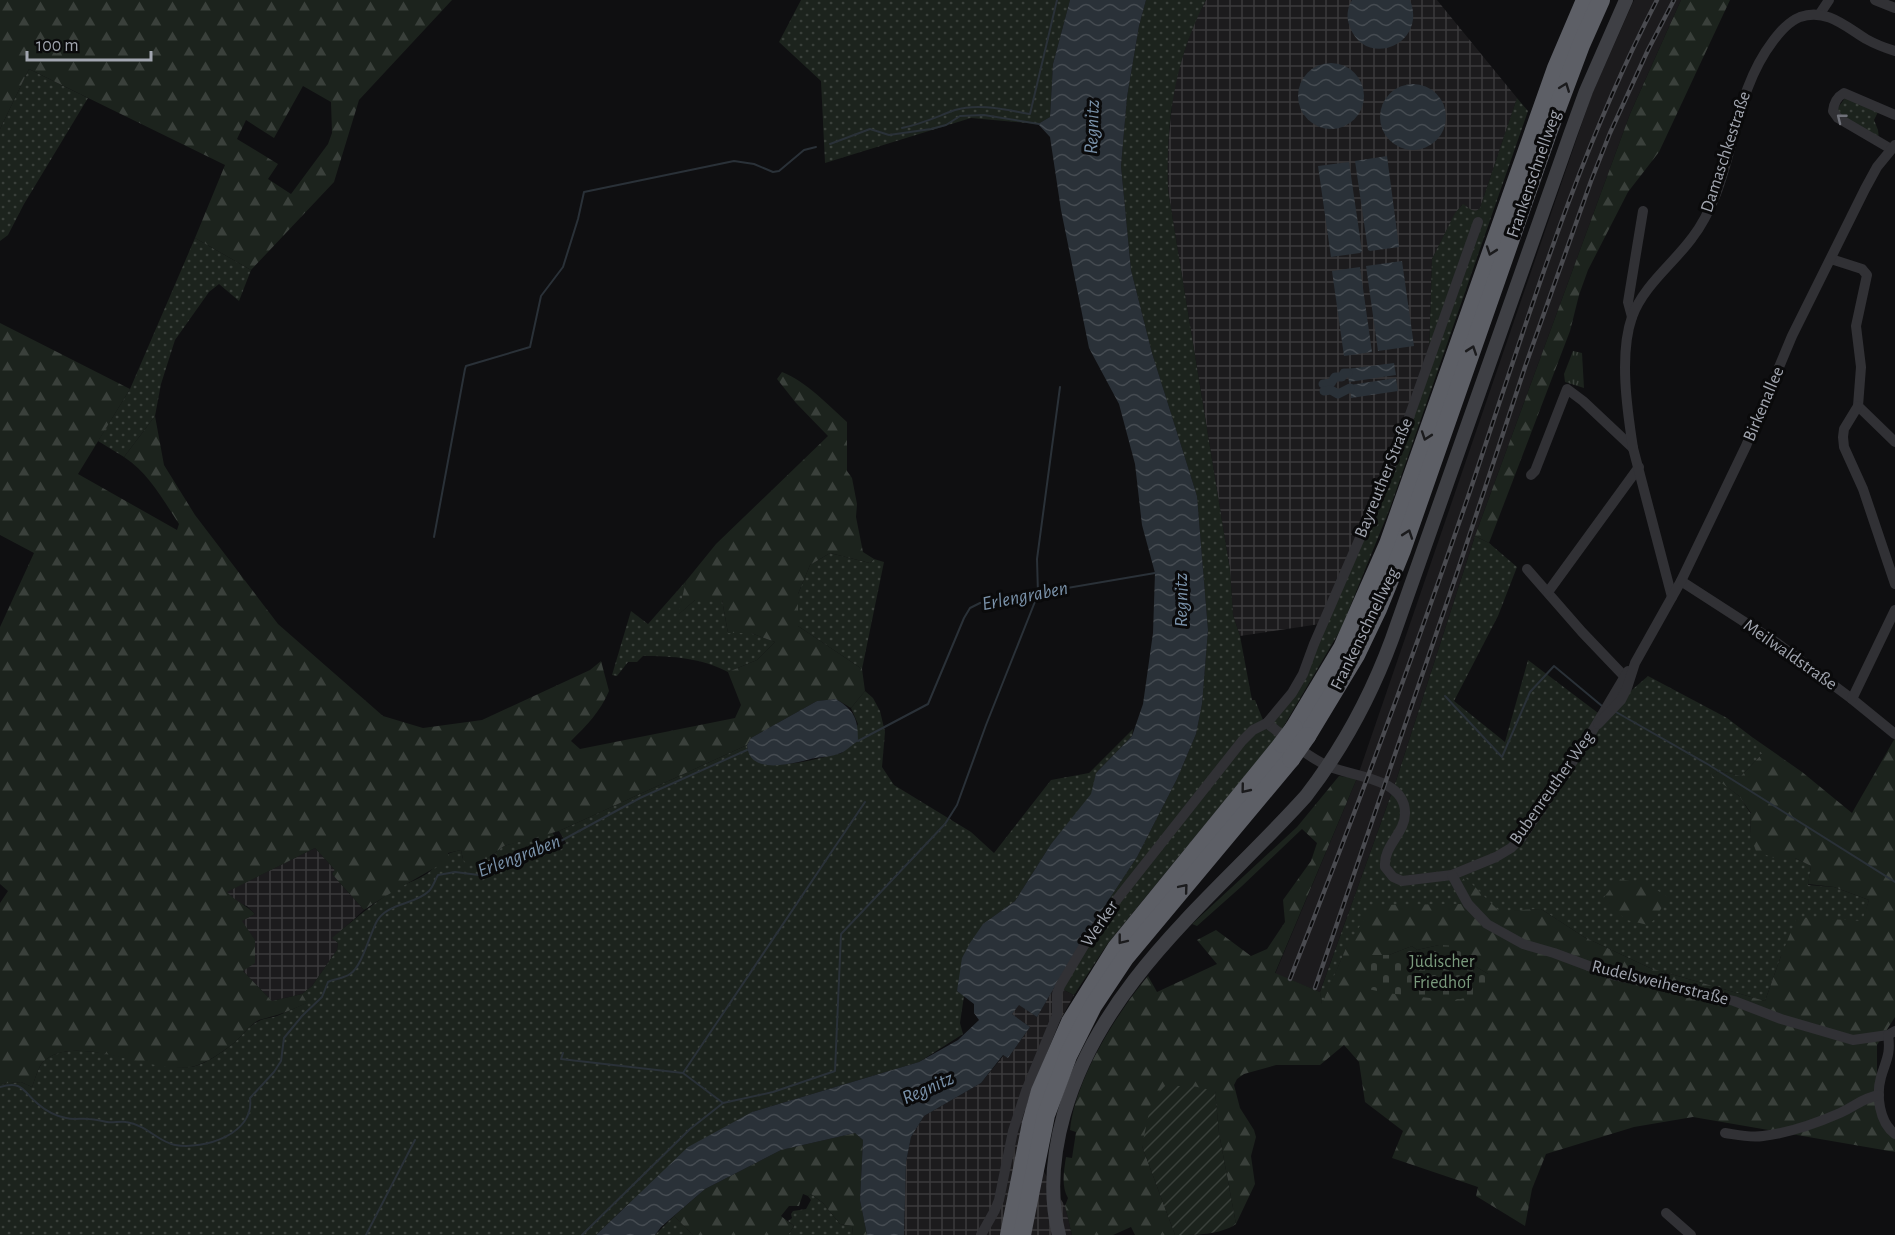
<svg xmlns="http://www.w3.org/2000/svg" width="1895" height="1235" viewBox="0 0 1895 1235" font-family="'Alegreya Sans',sans-serif">
<defs>
<pattern id="industrial-grid" width="8" height="8" patternUnits="userSpaceOnUse" patternTransform="scale(1.5)"><rect width="8" height="8" fill="#1c1b1d"/><path d="M0 4h8M4 0v8" fill="none" stroke="#3a393b"/></pattern>
<pattern id="grass-dots" width="8" height="8" patternUnits="userSpaceOnUse" patternTransform="scale(1.5)"><rect width="8" height="8" fill="#1c231d"/><path d="M2 2h.1M6 6h.1" fill="none" stroke="#3a403b" stroke-width="1.8" stroke-linecap="round"/></pattern>
<pattern id="forest-firs" width="22" height="20" patternUnits="userSpaceOnUse" patternTransform="scale(1.5)"><rect width="22" height="20" fill="#1c231d"/><path d="M5 1l3.5 6h-7zM16 11l3.5 6h-7z" fill="#3a403b"/></pattern>
<pattern id="cemetery-stones" width="16" height="16" patternUnits="userSpaceOnUse" patternTransform="scale(1.5)"><rect width="16" height="16" fill="#1c231d"/><path d="M2 7V4a2 2 0 0 1 4 0v3zM10 15v-3a2 2 0 0 1 4 0v3z" fill="#3a403b"/></pattern>
<pattern id="park-tufts" width="24" height="20" patternUnits="userSpaceOnUse" patternTransform="scale(1.5)"><rect width="24" height="20" fill="#1c231d"/><path d="M3 7l-1-3M5 7V3M7 7l1-3M15 17l-1-3M17 17v-4M19 17l1-3" fill="none" stroke="#3a403b"/></pattern>
<pattern id="garden-furrows" width="10" height="10" patternUnits="userSpaceOnUse" patternTransform="scale(1.5)"><rect width="10" height="10" fill="#1c231d"/><path d="M-1 1l2-2M0 10L10 0M9 11l2-2" fill="none" stroke="#3a403b"/></pattern>
<pattern id="water-waves" width="16" height="10" patternUnits="userSpaceOnUse" patternTransform="scale(1.5)"><rect width="16" height="10" fill="#2a3138"/><path d="M0 5q4-4 8 0t8 0" fill="none" stroke="#464c52"/></pattern>
</defs>
<rect width="100%" height="100%" fill="#0f0f11"/>
<path fill="#1c1b1d" d="M1634 0H1681L1630 114 1475 536 1396 781 1320 992 1275 974 1357 778 1592 94Z"/>
<g fill="url(#industrial-grid)">
<path d="M1206 0H1437L1517 98 1480 208 1477 211H1472L1462 205 1455 214 1432 259 1429 356 1388 467 1320 624 1240 636 1233 615 1230 570 1168 190 1167 155 1173 96 1178 70 1194 23Z"/>
<path d="M315 848 335 870 332 874 364 910 333 938 338 943 337 950 312 986 302 994 272 1001 243 971 255 940 241 921 255 914 247 906 236 902 226 892Z"/>
<path d="M1055 986 1074 995 1056 1028 1030 1092 1020 1133 1065 1206 1072 1235H904L906 1162 911 1137 924 1116 981 1083 1004 1055 1008 1058 1030 1027 1012 1014 1018 1004 1037 1017Z"/>
</g>
<g fill="url(#grass-dots)">
<path d="M801 0H1070L1053 64 1050 117 1038 124 971 118 825 163 821 81 779 42Z"/>
<path d="M1146 0H1206C1174 61 1166 122 1168 190L1230 570 1233 615 1240 636 1252 700H1255L1263 720 1295 684 1388 467 1429 356 1432 259 1455 213 1463 204C1469 208 1474 214 1480 208L1517 98 1528 111 1390 508 1341 629 1279 734 1108 943 1074 995 1056 986 1081 942 1137 857 1177 779 1196 734 1202 704 1208 630 1197 496 1152 353 1131 270 1121 166 1127 97 1139 26Z"/>
<path d="M29 69 88 98 24 204 8 235 0 241V129Z"/>
<path d="M1845 98 1879 110 1874 120 1878 130 1879 139 1843 118 1837 109Z"/>
<path d="M195 238 251 270 239 301 219 284 209 292 175 340 161 384 155 416 124 457 98 441 130 389Z"/>
<path d="M1475 536 1489 543 1517 567 1498 616 1454 701 1505 742 1528 660 1602 716 1648 676 1727 718 1752 737 1763 753 1741 776 1720 771 1712 775 1739 796 1751 814 1750 835 1774 858H1795L1811 866 1808 885 1834 887 1869 900 1863 921 1781 956 1765 1001 1650 968 1584 937 1541 909 1499 912 1462 904 1346 948 1322 1006 1320 992 1396 781Z"/>
<path d="M830 553 870 563 874 559 884 562 862 669 798 626V594L810 565Z"/>
<path d="M686 581 679 614 695 600H722L728 633H751L775 642 757 660 728 672C701 658 673 656 643 656L637 662H628L617 676 612 675 631 611 648 624Z"/>
<path d="M865 691 873 698 880 711 885 732 882 767 894 785 971 832 994 853 1051 780 1089 773 1133 729 1132 736 1096 773 1092 794 1051 844 1015 901 983 924 957 991 964 996 960 1023 963 1034 919 1062 752 1112 628 1204 596 1235H0V1084L21 1082 32 1087C35 1080 38 1067 43 1062 73 1032 151 1072 191 1067 205 1065 224 1051 235 1042 243 1035 249 1025 259 1021 264 1018 271 1018 277 1016 287 1012 297 1007 306 1003L302 994 312 986 337 950 338 943 332 938C351 922 370 906 391 892 403 884 416 881 428 873 443 861 440 854 461 850L463 859 484 861 504 846 552 832 561 846 566 843 559 831 747 745C749 781 821 757 842 753L858 724 851 708Z"/>
<path d="M811 1194 823 1203 840 1224 852 1226 853 1235H788L794 1226 788 1221 792 1218 791 1214 793 1211 806 1209 811 1200 808 1196Z"/>
<path d="M674 1216 693 1235H655Z"/>
</g>
<g fill="url(#forest-firs)" fill-rule="evenodd">
<path d="M0 0H452L359 100 334 182 251 270 195 238 225 165 29 69 0 129ZM303 86 331 102 332 133 328 144 291 194 268 179 278 164 237 139 246 120 274 138Z"/>
<path d="M1681 0H1730L1659 152 1628 192 1588 270 1579 295 1570 331 1489 543 1475 536 1630 114Z"/>
<path d="M0 323 130 389 78 474 177 530 179 524C163 500 149 473 124 457L155 416 164 465 195 515 278 624 383 716 423 728 482 720 590 670 601 661 609 691C600 712 587 725 571 741L580 749 735 718 741 705 728 672 757 660 775 642 751 633H728L722 600H695L678 615 686 581 716 544 828 436 796 403 777 379 782 372C807 382 827 404 847 422V471L852 478 857 504 856 517 863 552 874 559 870 563 830 553 810 565 798 594V626L862 669 865 691 851 708 836 699 817 701 751 738 747 745 559 831 504 846 484 861 476 865H467L463 859 461 850 448 853V860C420 877 392 891 364 910L332 874 335 870 315 848 227 892C235 901 246 905 255 914L242 921 255 940V963L243 971 272 1001 302 994 307 1003C297 1007 287 1012 277 1015 271 1017 265 1018 259 1020 249 1025 243 1035 235 1042 224 1051 206 1064 191 1067 151 1074 74 1031 43 1062 38 1067 35 1080 32 1087L21 1082 0 1084V903L8 891 0 884V627L34 553 0 535Z"/>
<path d="M1752 737 1802 772 1852 813 1895 738V1017L1877 1045V1074L1885 1129 1895 1139V1152L1693 1117 1634 1127 1546 1154 1532 1189 1525 1226 1476 1196 1478 1187 1392 1158 1403 1131 1365 1102 1359 1062 1344 1045 1320 1065H1276L1244 1074 1237 1079 1234 1085 1240 1108 1254 1130 1256 1137 1251 1156 1255 1184 1236 1224 1219 1133 1215 1091 1142 1146 1175 1235H1135L1131 1227 1113 1235H1072L1065 1206 1068 1198C1061 1186 1064 1171 1066 1157L1072 1158 1076 1132 1070 1130C1075 1080 1116 1014 1148 976L1157 992 1217 964 1197 940 1216 930 1251 956 1267 949 1285 922 1283 900 1311 861 1317 843 1302 829 1242 886 1197 926 1192 924 1297 827 1339 776 1357 778 1275 973 1320 992 1322 1004 1346 948 1373 905 1462 904 1460 883 1465 877 1499 911 1541 909 1584 937 1650 968 1765 1001 1781 956 1797 917 1862 921 1869 900 1834 887 1808 884 1811 866 1795 858H1774L1756 851 1750 835 1751 813 1739 796 1711 775 1720 771 1741 776 1762 754ZM1439 945 1471 957 1475 966 1488 974 1389 955 1412 946 1417 950Z"/>
<path d="M1618 879 1647 884 1668 897 1655 919 1648 925 1627 920 1602 900Z"/>
<path d="M855 1133 863 1140 860 1200 867 1235H853L852 1226 840 1224 823 1203 811 1194 808 1196 803 1194 799 1206H789L781 1216 794 1226 788 1235H693L674 1216 705 1189 781 1150Z"/>
</g>
<path fill="url(#cemetery-stones)" d="M1439 945 1457 946 1471 957 1475 966 1488 974 1490 989 1455 1001 1387 993 1368 989 1371 955H1389L1412 946 1417 950Z"/>
<path fill="url(#park-tufts)" d="M1573 351 1582 353 1584 388 1565 382 1564 374Z"/>
<path fill="url(#garden-furrows)" d="M1164 1086H1193L1215 1091 1219 1133 1236 1224C1220 1235 1196 1235 1175 1235L1142 1146 1151 1103Z"/>
<g fill="url(#water-waves)">
<path d="M1070 0H1146L1139 26 1127 97 1121 166 1131 270 1152 353 1197 496 1208 630 1202 704 1196 734 1177 779 1137 857 1081 942 1037 1017 1019 1005 1012 1014 1030 1027 1008 1058 1003 1055 981 1083 924 1116 911 1137 906 1162 904 1235H867L860 1200 863 1140 855 1133 781 1150 705 1189 661 1227 655 1235H596L688 1147 752 1112 919 1062 958 1040 979 1020 974 1013V1004L957 991 962 958 970 943 983 924 1015 901 1051 844 1091 794 1096 773 1132 736 1143 704 1153 633 1155 573 1142 525 1135 464 1119 404 1089 348 1061 210 1050 137 1038 124 1050 117 1053 64Z"/>
<path d="M1352 0H1410C1428 45 1365 69 1350 27 1346 18 1347 8 1352 0Z"/>
<circle cx="1331" cy="96" r="33"/>
<circle cx="1413" cy="117" r="33"/>
<path d="M1387 156 1399 247 1370 251 1368 250 1355 161Z"/>
<path d="M1349 162 1362 251 1360 253 1331 257 1318 166Z"/>
<path d="M1402 261 1414 346 1378 351 1366 266Z"/>
<path d="M1360 267 1372 352 1344 356 1332 271Z"/>
<path d="M1394 363 1396 375 1349 382 1347 369Z"/>
<path d="M1396 378 1398 391 1351 398 1350 385Z"/>
<path d="M836 699C855 711 858 719 858 741 853 744 848 749 843 752 835 756 824 757 815 758 797 762 749 778 747 745L751 738 817 701Z"/>
</g>
<g fill="none" stroke-linecap="round" stroke-linejoin="round">
<g stroke="#2a3138" stroke-width="2">
<path d="M902 128C922 124 936 117 955 110 979 103 1006 110 1030 114L1057 0"/>
<path d="M830 144 870 129 889 135 931 129 946 125 960 116 984 115 1039 124"/>
<path d="M434 537 465 369 466 366 530 347 541 296 563 267 578 219 584 192 734 161 754 164 773 172 779 171 804 150 816 147"/>
<path d="M1445 696 1502 757 1530 692 1554 666 1602 706"/>
<path d="M1616 712 1709 765 1895 882"/>
<path d="M858 741 928 704 964 618 970 608 980 603 1155 573"/>
<path d="M563 1053 561 1059 683 1073 723 1103 773 1092 835 1071 841 934 945 824 957 805 986 725 1038 594 1037 559 1060 387"/>
<path d="M683 1073 865 802"/>
<path d="M0 1087C23 1080 23 1092 38 1104 46 1111 56 1116 66 1118 74 1120 82 1118 89 1119 95 1119 101 1121 107 1122 113 1123 120 1121 126 1122 147 1125 158 1142 175 1145 204 1150 255 1134 250 1098L274 1072 281 1061 284 1038 302 1016 322 997 328 982C335 979 345 978 350 974 362 967 370 933 377 921 387 903 415 905 429 891 433 887 435 880 438 875L455 872 479 875 521 851 557 843 640 798 747 750"/>
<path d="M366 1235 415 1140"/>
<path d="M582 1235 690 1129 723 1103"/>
</g>
<g stroke="#2a3138" stroke-width="9">
<path d="M1323 384 1331 383 1335 377H1342L1344 373H1348"/>
<path d="M1324 391 1331 390 1338 394 1350 388"/>
</g>
<g stroke="#313135" stroke-width="10">
<path d="M1875 0 1895 8"/>
<path d="M1819 15 1829 0"/>
<path d="M1891 149 1838 118 1833 111C1834 102 1837 97 1844 93L1895 115"/>
<path d="M1831 259 1862 269 1867 275 1856 326 1861 367 1858 406 1895 442"/>
<path d="M1632 317 1628 302 1643 211"/>
<path d="M1858 406 1844 429 1843 437 1844 447 1863 489 1895 584"/>
<path d="M1531 475 1535 471 1567 389 1583 401 1633 448"/>
<path d="M1527 569 1582 632 1624 676"/>
<path d="M1681 581 1777 643 1852 699 1895 734"/>
<path d="M1548 592 1639 467"/>
<path d="M1672 597 1633 448C1627 409 1619 354 1632 317 1643 286 1673 264 1692 238 1703 224 1710 209 1716 194 1736 142 1738 87 1773 41 1780 32 1788 22 1800 17 1826 8 1845 26 1866 39 1875 44 1885 48 1895 51"/>
<path d="M1852 699 1895 610"/>
<path d="M1267 723C1286 738 1306 756 1328 766 1351 777 1404 777 1405 812 1406 833 1383 845 1385 867L1393 877 1402 881 1452 875 1496 857 1511 848 1522 837 1587 740 1628 671"/>
<path d="M1598 724 1621 700 1627 688 1635 663 1681 581 1746 446 1792 336 1865 189 1877 167 1895 145"/>
<path d="M1452 875 1468 904 1487 924 1523 944 1554 953 1613 975 1684 989 1734 1001 1781 1019 1853 1040 1888 1035 1895 1031"/>
<path d="M1888 1035C1891 1054 1886 1060 1881 1077 1876 1095 1879 1122 1895 1134"/>
<path d="M1725 1133C1738 1135 1750 1138 1763 1136 1789 1133 1817 1123 1840 1113 1856 1106 1860 1099 1879 1095"/>
<path d="M1666 1213 1691 1235"/>
<path d="M981 1235 995 1210 999 1200 1013 1131 1026 1091 1057 1015V994L1060 986 1092 932 1111 907 1242 741 1253 730 1267 723 1292 693 1303 674 1314 644 1395 457 1478 222"/>
</g>
<path stroke="#3f4045" stroke-width="14" d="M1059 1235C1049 1195 1053 1153 1064 1114 1102 980 1217 895 1306 796 1343 748 1371 696 1392 639L1570 135 1586 91 1626 0"/>
<g stroke="#5d5f66" stroke-width="18">
<path d="M1294 728 1342 648 1388 544 1556 68 1585 0"/>
<path d="M1307 736 1356 655 1378 609 1402 550 1548 133 1581 45 1601 0"/>
<path d="M1009 1235 1031 1123 1040 1091 1070 1022 1116 948 1282 744"/>
<path d="M1022 1235 1046 1115 1068 1056 1093 1006 1125 958 1291 759"/>
</g>
<defs>
<g id="rail">
<path d="M1290 979C1354 817 1414 655 1470 491 1526 325 1576 156 1657 0"/>
<path d="M1315 988 1456 576 1525 367 1591 181 1610 133 1648 50 1674 0"/>
</g>
</defs>
<use href="#rail" stroke="#4a4b50" stroke-width="4.5"/>
<use href="#rail" stroke="#0a0a0b" stroke-width="2" stroke-dasharray="7" stroke-linecap="butt"/>
<g stroke="#5d5f66" stroke-width="18">
<path d="M1282 744 1294 728"/>
<path d="M1291 759 1307 736"/>
</g>
</g>
<defs><path id="oneway-chevron" d="M-2-3.5L2.5 0L-2 3.5" fill="none" stroke-width="1.6" stroke-linecap="round" stroke-linejoin="round" transform="scale(1.5)"/></defs>
<g stroke="#1b1b1d">
<use href="#oneway-chevron" transform="translate(1565 87) rotate(-69)"/>
<use href="#oneway-chevron" transform="translate(1491 251) rotate(109)"/>
<use href="#oneway-chevron" transform="translate(1472 350) rotate(-71)"/>
<use href="#oneway-chevron" transform="translate(1426 436) rotate(109)"/>
<use href="#oneway-chevron" transform="translate(1408 534) rotate(-71)"/>
<use href="#oneway-chevron" transform="translate(1245 789) rotate(129)"/>
<use href="#oneway-chevron" transform="translate(1184 888) rotate(-50)"/>
<use href="#oneway-chevron" transform="translate(1122 940) rotate(128)"/>
</g>
<use stroke="#6f7179" href="#oneway-chevron" transform="translate(1841 118) rotate(-142)"/>
<g text-anchor="middle" dominant-baseline="central" stroke-width="6" stroke-linejoin="round" paint-order="stroke">
<g font-size="18" fill="#a2a6b0" stroke="#0a0a0b">
<text transform="translate(1726 152) rotate(-72)">Damaschkestraße</text>
<text transform="translate(1534 174) rotate(-71)">Frankenschnellweg</text>
<text transform="translate(1764 404) rotate(-67)">Birkenallee</text>
<text transform="translate(1384 478) rotate(-68)">Bayreuther Straße</text>
<text transform="translate(1365 629) rotate(-64)">Frankenschnellweg</text>
<text transform="translate(1790 655) rotate(35)">Meilwaldstraße</text>
<text transform="translate(1552 788) rotate(-55)">Bubenreuther Weg</text>
<text transform="translate(1100 924) rotate(-56)">Werker</text>
<text transform="translate(1660 983) rotate(14)">Rudelsweiherstraße</text>
</g>
<g font-size="18" fill="#7a9a7d" stroke="#0a0a0b">
<text x="1442" y="962">Jüdischer<tspan x="1442" dy="21">Friedhof</tspan></text>
</g>
<g font-size="20" font-style="italic" fill="#7a92aa" stroke="#0a0a0b">
<text transform="translate(1092 127) rotate(-88)">Regnitz</text>
<text transform="translate(1025 596) rotate(-11)">Erlengraben</text>
<text transform="translate(1181 600) rotate(-90)">Regnitz</text>
<text transform="translate(519 856) rotate(-21)">Erlengraben</text>
<text transform="translate(928 1088) rotate(-24)">Regnitz</text>
</g>
</g>
<path d="M27 51v9h124v-9" fill="none" stroke="#a2a6b0" stroke-width="3"/>
<text x="36" y="51" font-size="18" fill="#a2a6b0" stroke="#0a0a0b" stroke-width="4.5" paint-order="stroke">100 m</text>
</svg>
